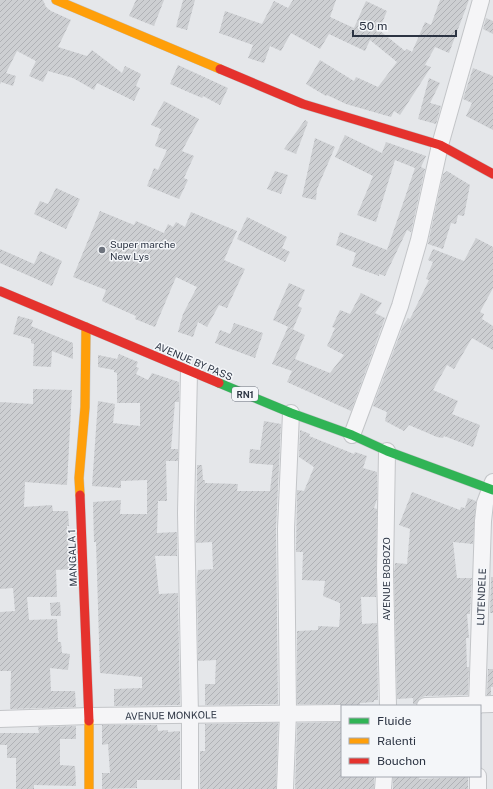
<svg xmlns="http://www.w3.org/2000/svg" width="493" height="789" viewBox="0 0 493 789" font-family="'Public Sans',sans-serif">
<defs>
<pattern id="building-hatch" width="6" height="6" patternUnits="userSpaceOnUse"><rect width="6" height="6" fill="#cdcfd2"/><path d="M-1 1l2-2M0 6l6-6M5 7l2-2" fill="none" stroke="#b0b2b6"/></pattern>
</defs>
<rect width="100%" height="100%" fill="#e5e7ea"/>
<g fill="url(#building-hatch)">
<path d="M0 0H43L46 7 51 11 71 20 58 47 87 56 92 50 122 73 125 66 141 74 136 86 140 88 134 101 97 83 94 90 73 78 48 71 43 82 29 76 36 61 17 51 6 73 16 76 13 86 1 82 0 84Z"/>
<path d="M136 0H164L154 26 129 16Z"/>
<path d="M183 0H195L187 30 176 27Z"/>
<path d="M293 0H336L330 17 354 28 366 1 387 11 379 30 405 51 407 49 412 52 425 22 431 25 440 0H469L449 53 435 47 425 65 431 67 400 115 394 111 391 117 346 104 327 95 326 96 306 84 320 60 354 81 356 77 378 87 397 62 370 40 365 51 329 34 320 49 291 33 281 51 270 46 264 63 248 58 253 45 219 33 225 11 262 24 274 1 288 8Z"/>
<path d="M486 18 493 21V34L483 29Z"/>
<path d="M178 65 228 88 220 105 203 96 202 98 170 84Z"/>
<path d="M473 68 493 76V130L466 116 472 103 463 99Z"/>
<path d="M429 78 440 83 430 103 441 106 436 124 418 119Z"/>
<path d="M164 101 199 119 182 151 194 156 184 178 188 180 179 199 147 186 154 168 158 170 167 150 155 146 161 129 151 125Z"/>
<path d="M305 120 308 122 296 154 284 149Z"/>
<path d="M345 135 382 153 386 142 426 156 421 167 425 169 411 232 407 230 385 276 379 274V276L352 266 356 253 336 245 340 232 387 250 415 168 395 160 376 222 357 215 373 176 335 157Z"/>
<path d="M315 138 335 147 317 189 316 200 302 197Z"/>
<path d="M275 171 288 175 281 194 267 189Z"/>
<path d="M447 171 470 185 464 216 458 215 456 224 451 223 443 249 428 244 443 174Z"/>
<path d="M56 188 80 199 66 229 34 214 40 201 48 204Z"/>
<path d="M100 211 134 225 136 221 164 233 168 224 173 227 176 222 185 227 191 212 237 231 224 260 245 269 227 308 219 305 207 327 198 322 193 337 178 332 183 314 197 287 176 277 155 327 135 319 136 316 102 301 106 290 73 277Z"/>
<path d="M247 217 287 237 282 248 290 252 285 262 237 239Z"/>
<path d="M476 238 493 247V288L480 312 484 314 482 319 493 326V350L472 338 454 369 447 365 433 390 458 401 452 414 480 425 473 447 444 436 443 438 437 437 409 425 404 431 385 421 387 412 373 406 403 326 408 318 410 319 429 280 426 279 433 262 428 260 433 249 464 261Z"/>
<path d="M0 249 34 264 40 251 62 261 52 286 0 263Z"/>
<path d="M289 283 305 290 298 306 302 308 293 329 273 320Z"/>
<path d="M361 293 382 303 375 313 385 318 351 411 287 382 292 371 272 364 288 327 305 335 295 359 330 373 344 355 327 346 335 328 332 327 340 310 350 314Z"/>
<path d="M18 316 33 320 31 326 73 343V359L52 351 51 367 33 366 34 344 31 343V339L13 334Z"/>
<path d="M234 323 263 333 255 358 215 343 220 330 230 334Z"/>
<path d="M119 354 138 362 136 367 139 368 136 374 148 380 152 373 179 382V402H175L171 449H178V461H166L167 501H158L157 533 177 532V556H155L159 594 178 593 180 705 114 706V689L142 688V677L100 673 96 542H94L93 502 121 500 120 514H147V480L121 481V488L92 486 98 401 115 404 113 423 140 426V403H117V373L114 372V370L98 367V355L117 359Z"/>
<path d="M33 389 72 390 67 485 25 482 24 507 52 505 53 511H68L69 526H67L70 569 56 570 57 597H27L29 620 57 619 58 642H61L62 653 70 654 68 670 50 668 51 691H75L76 707 10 709 11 671H0V612L15 611 13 588 0 589V402L33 404Z"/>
<path d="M264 421 281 424 276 529 278 704 205 705V684H215L216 660 198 661 197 578 198 570 213 569 212 542 196 543 197 465H202L203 480H205V483L238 484 237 491H270L273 465 249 463 250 449 260 450Z"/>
<path d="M300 430 310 434 309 436 354 454 355 452 367 456 363 468 377 472V499L374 508 377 509 376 597H361L362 624 377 623 378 700H374V702L360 703V706H348L342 704H297V631L318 630V626L339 627 340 615V603L323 596 325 581 302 580 303 552H296L297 490 304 491 314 467 299 457Z"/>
<path d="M412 492 460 510 461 507 465 508 468 498 476 501 473 544 453 542 457 578H472L470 614H467L469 638H466L467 667H469L468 695 425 696 420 698 416 704H413V698L397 699 394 573 395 563 407 564 410 529 399 525Z"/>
<path d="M491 577H493V613H490Z"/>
<path d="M60 602 61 616H51L50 603Z"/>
<path d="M488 669H493V687H491V695H487Z"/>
<path d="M342 722V776H374V789H295L297 723Z"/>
<path d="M278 723 276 789H200V751H205V724Z"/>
<path d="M102 725H157L158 731 168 730V732L180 731V780H137V788L102 789V773H110L108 744 102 745Z"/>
<path d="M76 726V739H60V765L75 766 76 786 34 785V789H16V758H7V745H0V733H39L38 727Z"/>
<path d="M393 776H420L419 779 468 777V789H393Z"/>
</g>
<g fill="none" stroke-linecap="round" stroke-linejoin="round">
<defs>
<g id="street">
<path d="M189 372 186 513 190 716V789"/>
<path d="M352 435 400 306 419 240 440 145 481 0"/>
<path d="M387 451 385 573 388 706"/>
<path d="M425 706 493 704"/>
<path d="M477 706 483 521 485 503 493 482"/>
<path d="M0 719 89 716 342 713"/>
<path d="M478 776V789"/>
<path d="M285 789 288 713 286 529 291 413"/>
<path d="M383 789 384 776"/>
</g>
<path id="fast" d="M219 383 291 413 352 435 387 451 493 490"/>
<g id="slow">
<path d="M56 0 220 69"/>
<path d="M80 495 79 478 85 407 86 327"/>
<path d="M89 721V789"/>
</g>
<g id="jam">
<path d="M220 69 303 104 440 145 493 174"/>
<path d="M0 291 219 383"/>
<path d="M80 495 89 721"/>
</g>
</defs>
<use href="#street" stroke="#c3c5c8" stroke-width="18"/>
<use href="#fast" stroke="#c3c5c8" stroke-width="10"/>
<use href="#slow" stroke="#c3c5c8" stroke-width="10"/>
<use href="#jam" stroke="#c3c5c8" stroke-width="10"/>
<use href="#street" stroke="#f5f5f7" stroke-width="16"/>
<use href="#fast" stroke="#30b455" stroke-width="9"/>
<use href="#slow" stroke="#ff9f0a" stroke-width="9"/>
<use href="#jam" stroke="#e5322d" stroke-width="9"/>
</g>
<circle fill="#6d737d" stroke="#f4f6f9" stroke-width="1.5" cx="102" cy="250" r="4"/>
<g text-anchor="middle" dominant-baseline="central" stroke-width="3" stroke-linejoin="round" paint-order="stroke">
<rect fill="#f4f6f9" stroke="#686e7a" stroke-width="1" x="232" y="387" width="26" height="14" rx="3"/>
<g font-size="9" font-weight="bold" fill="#2c3443">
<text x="245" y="394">RN1</text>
</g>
<g font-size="10" fill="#2c3443" stroke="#f4f6f9" text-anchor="start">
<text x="110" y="244">Super marche<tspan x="110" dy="12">New Lys</tspan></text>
</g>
<g font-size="10" fill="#2c3443" stroke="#f4f6f9">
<text transform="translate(194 361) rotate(23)">AVENUE BY PASS</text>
<text transform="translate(72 558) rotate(-92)">MANGALA 1</text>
<text transform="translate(386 579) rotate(-90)">AVENUE BOBOZO</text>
<text transform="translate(481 597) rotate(-88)">LUTENDELE</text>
<text transform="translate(171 715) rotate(-1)">AVENUE MONKOLE</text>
</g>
</g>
<rect x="341" y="705" width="140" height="72" fill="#f4f6f9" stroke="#a4a8b0"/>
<rect x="349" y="718" width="20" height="6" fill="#30b455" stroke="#a4a8b0"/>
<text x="377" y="725" font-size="12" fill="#2c3443">Fluide</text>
<rect x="349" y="738" width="20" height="6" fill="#ff9f0a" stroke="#a4a8b0"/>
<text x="377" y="745" font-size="12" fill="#2c3443">Ralenti</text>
<rect x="349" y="758" width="20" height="6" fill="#e5322d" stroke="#a4a8b0"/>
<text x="377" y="765" font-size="12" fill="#2c3443">Bouchon</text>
<path d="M353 30v6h103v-6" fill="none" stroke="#2c3443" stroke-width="2"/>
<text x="359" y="30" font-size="12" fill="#2c3443" stroke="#f4f6f9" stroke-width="3" paint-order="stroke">50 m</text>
</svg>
